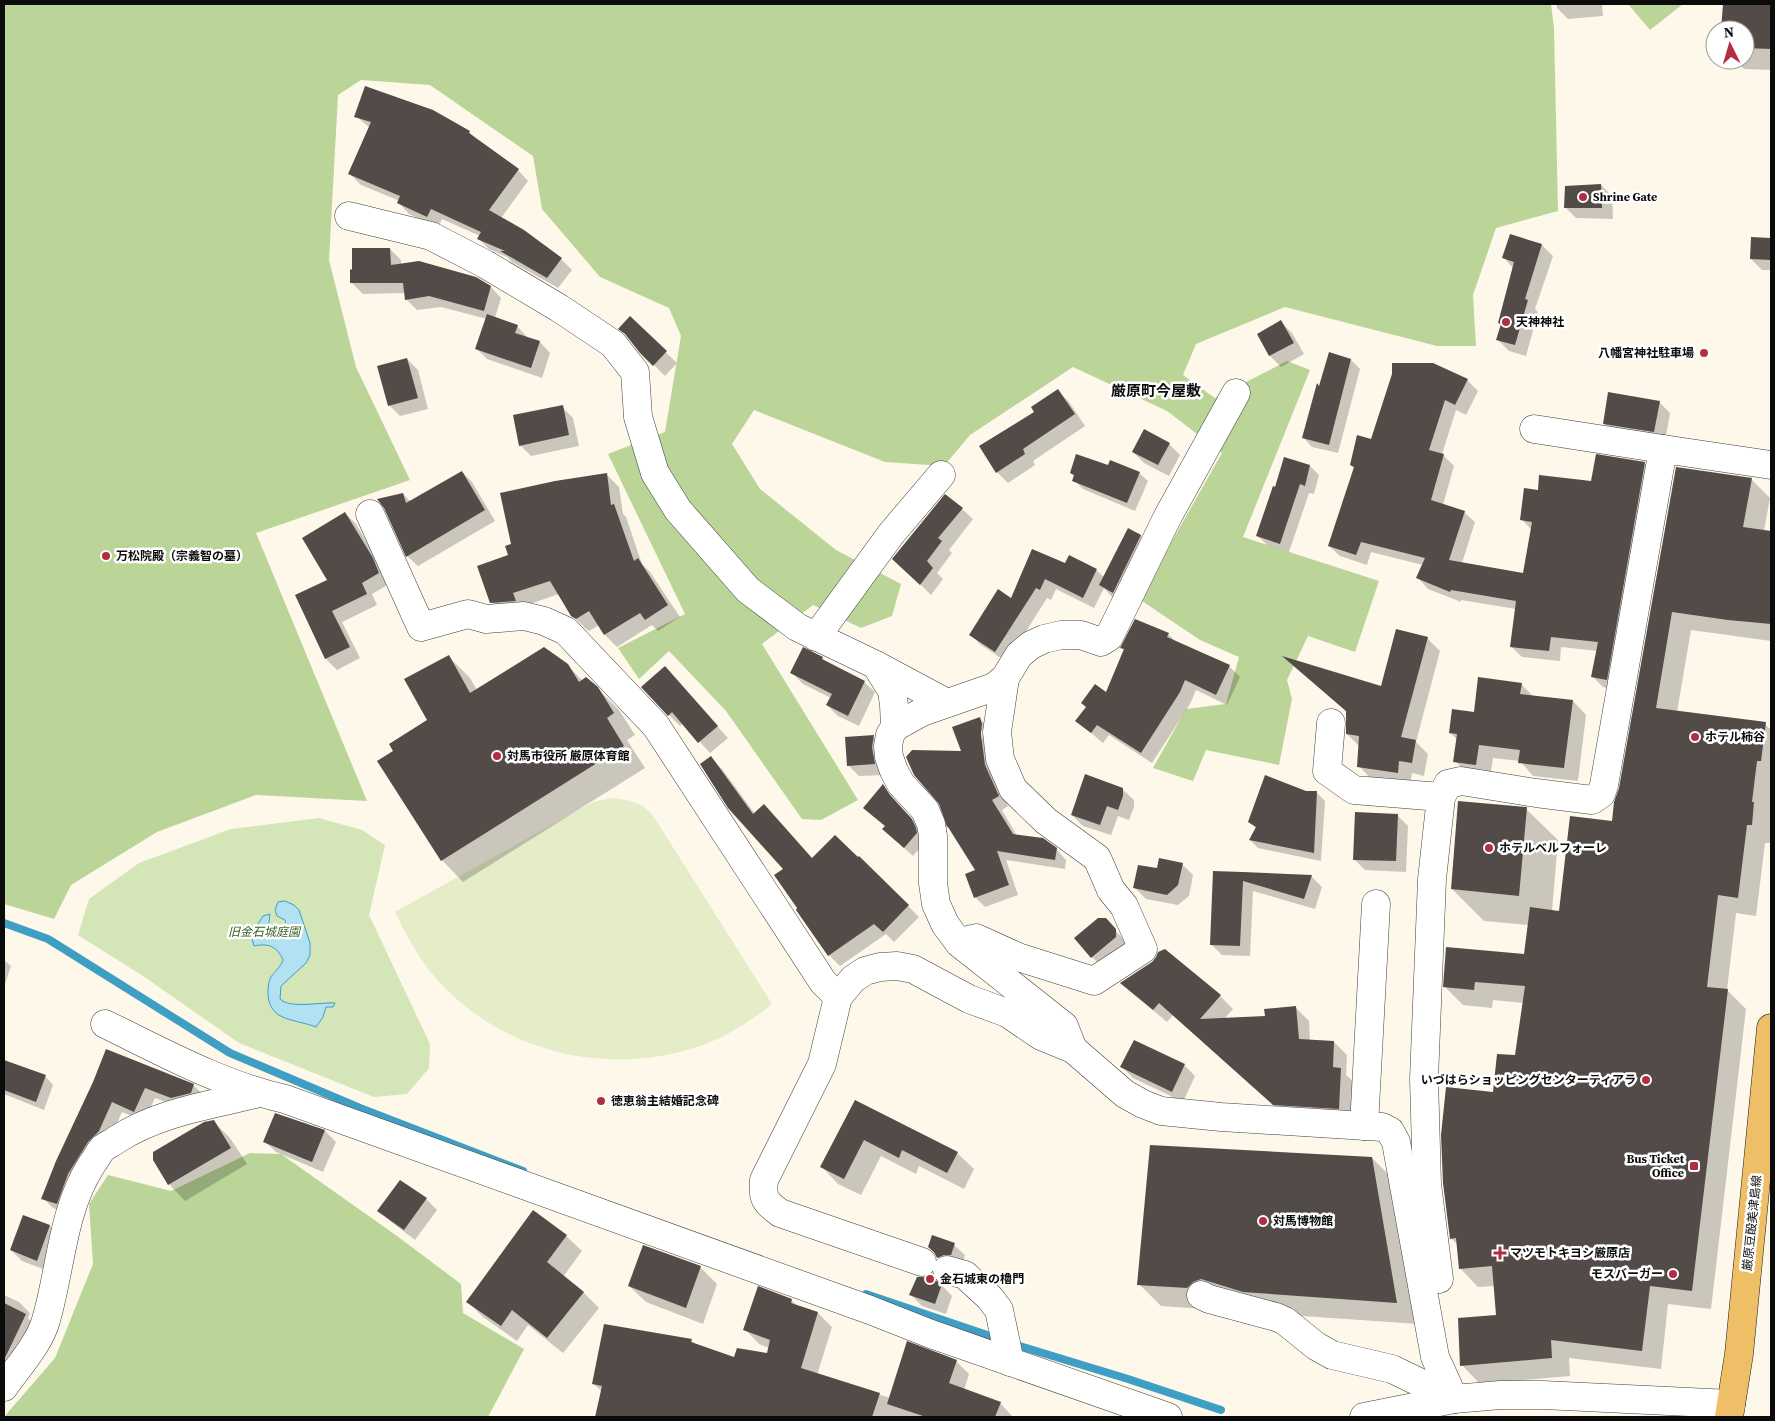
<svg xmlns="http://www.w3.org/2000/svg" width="1775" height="1421" viewBox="0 0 1775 1421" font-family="'Source Serif 4','Noto Sans JP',serif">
<rect width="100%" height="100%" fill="#fef8ea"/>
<path fill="#d4e5b7" d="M319 818 362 830 385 845 369 915 430 1044 429 1068 407 1094 374 1097 239 1043 143 976 78 935 89 899 139 863 231 829Z"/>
<g fill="#bad597">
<path d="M4 4H1551L1554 28 1558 211 1496 228 1473 295 1476 346H1437L1285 307 1196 344 1183 375 1215 398 1287 361 1310 370 1243 537 1379 581 1355 652 1308 636 1287 680 1292 699 1279 765 1206 750 1193 781 1153 768 1186 709 1226 704 1239 657 1200 640 1142 601 1172 541 1222 453 1167 411 1073 367 970 435 944 466 885 462 754 410 732 444 760 489 836 550 901 584 892 616 861 628 813 605 762 644 858 800 821 820 802 819 726 711 669 651 639 679 618 648 685 614 608 454 665 432 681 336 669 308 600 277 542 209 533 156 430 85 361 80 338 95 329 260 356 367 410 480 256 533 367 801 256 795 157 832 71 885 54 919 4 904Z"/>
<path d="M1628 4H1683L1650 30Z"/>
<path d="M250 1153 281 1154 397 1236 461 1284 463 1313 524 1349 488 1417H4L55 1358 93 1264 89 1204 108 1175 171 1191Z"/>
</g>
<path fill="#e4edc8" d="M610 798C628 800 639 801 652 814L772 1004C752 1020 731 1034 708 1043 612 1080 501 1054 434 976 418 957 406 935 395 912L593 802Z"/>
<path fill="#b2e1f1" stroke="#3e9ec4" d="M285 901 294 905 299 910 310 943V955L306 963 281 986 280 999C290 1009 321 1002 335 1003L333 1007H326L323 1017 316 1027C296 1019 270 1022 268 995 268 991 268 983 270 979 273 972 279 970 283 960 277 946 268 943 254 946L251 935 263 916 270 914 269 923 274 930H283L286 925 285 920 277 916 275 910 278 902Z"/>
<g fill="#0003" fill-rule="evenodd">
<path d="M1557 4H1602L1603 16 1568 19 1557 8Z"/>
<path d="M1724 4H1771V70L1744 69 1735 60H1745V30H1722Z"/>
<path d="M356 116 469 132 479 142 518 170 528 181 501 218 561 259 572 270 558 288 512 262 507 257 489 249 478 238 480 236 442 219 438 227 409 214 399 203 400 201 361 185 350 174 370 128Z"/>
<path d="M1601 185 1612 196 1613 219 1576 218 1565 207Z"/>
<path d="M1752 238 1771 239V270H1762L1751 259Z"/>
<path d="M1542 245 1553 256 1535 309 1538 312 1526 356 1509 351 1498 340 1502 326 1499 323 1514 269 1504 258Z"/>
<path d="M390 249 401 260V265L490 286 501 298 495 318 517 326 528 338 540 342 550 353 542 378 487 359 476 348 487 319 441 307 417 310 406 299V293L363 294 352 283Z"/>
<path d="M630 318 677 363 665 376 641 352 631 340Z"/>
<path d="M1281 322 1292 333 1304 354 1281 367 1270 356 1258 334Z"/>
<path d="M407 359 418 370 428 409 400 416 389 405Z"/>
<path d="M1351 360 1360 369 1338 453 1312 447 1303 437 1320 387Z"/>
<path d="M1467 380 1478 391 1466 415 1456 410 1442 454 1454 466 1443 505 1464 512 1475 522 1462 563 1524 574 1532 530 1522 520 1539 491 1592 483 1644 463 1655 474 1617 690 1603 687 1593 677 1598 651 1561 647 1560 661 1522 657 1512 647 1516 609 1461 600V602L1428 589 1418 578 1423 565 1371 552 1367 565 1340 556 1329 546 1355 469 1351 465 1372 440Z"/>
<path d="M1058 391 1069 402 1085 426 1033 461 1035 465 1008 483 997 472 1036 412Z"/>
<path d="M1659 402 1670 413 1665 442 1616 434 1605 424Z"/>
<path d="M562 407 573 418 579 446 531 456 520 445Z"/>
<path d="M1169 444 1180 455 1169 476 1144 463 1133 452Z"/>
<path d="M1285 459 1310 466 1319 475 1314 494 1309 493 1289 552 1267 545 1258 536 1276 488Z"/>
<path d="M1109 467 1139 473 1148 481 1135 511 1083 489 1074 480 1075 477 1071 473Z"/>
<path d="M1677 468 1751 479 1770 498 1764 531 1771 532V641L1691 630 1677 712 1765 724 1771 730 1770 843H1765L1756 916 1736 913 1727 990 1746 1009 1711 1309 1668 1304 1661 1369 1569 1358 1570 1376 1480 1384 1462 1365 1497 1316 1495 1286 1478 1287 1460 1268 1458 1245 1451 1238 1495 1094 1516 1057 1524 1003 1493 1000 1492 1008 1463 1005 1445 987 1526 956 1529 925 1484 921 1452 889 1526 809 1558 840 1552 911 1560 912 1613 822 1621 788Z"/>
<path d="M462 472 472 482 495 521 418 566 407 556 403 494 411 502Z"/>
<path d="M607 475 619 487 623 514 626 517 642 564 650 572 680 617 658 631 652 625 617 647 605 635 599 625 589 631 585 628 572 615 559 594 524 606 504 615 492 602 512 545Z"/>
<path d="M962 509 973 519 949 550 952 553 937 573 943 579 931 595 894 558Z"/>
<path d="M345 513 356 524 383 570 389 584 372 594 377 605 342 622 360 658 337 670 326 659 297 595 329 581Z"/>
<path d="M1128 530 1141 536 1151 547 1124 603 1111 596 1104 588 1094 608 1056 589 1051 600 1047 598 1007 662 981 645 970 634 1011 600 1066 565 1096 570 1104 577Z"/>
<path d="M1168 634 1176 642 1229 666 1240 677 1227 705 1196 690 1190 704 1152 763 1109 735 1103 743 1077 721 1107 694 1124 650 1121 647Z"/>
<path d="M1427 638 1440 651 1416 742 1428 754 1424 776 1412 773 1410 785 1371 779 1359 766V746L1347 734V712L1286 659 1381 688Z"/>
<path d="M448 656 470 678 477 690 567 665 583 681 597 688 619 710 635 735 627 740 645 768 463 882 442 860 395 752 429 721Z"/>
<path d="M822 658 828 664 864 682 875 692 859 726 838 716 827 705 831 698 803 684 792 673Z"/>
<path d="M665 668 728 738 710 753 683 723 680 726 669 715Z"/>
<path d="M1521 684 1534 697 1573 701 1586 715 1578 781 1533 776 1520 761 1493 758 1490 778 1469 775 1455 761 1458 740 1450 733Z"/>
<path d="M980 719 990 729 995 776 1008 806 1002 810 1017 836 1056 849 1066 860 1065 869 1006 860 1018 895 985 907 975 897 977 871 962 753ZM981 730H983L982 740H980Z"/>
<path d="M874 737 884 748 885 775 859 776 848 765Z"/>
<path d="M711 758 722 769 755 814 812 859 859 857 919 917 894 942 886 934 840 966 829 955 799 909 785 870Z"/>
<path d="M883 786 920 829 925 842 913 856 883 829 886 826Z"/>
<path d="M1122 789 1134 800V807L1129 820 1118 816 1111 835 1083 826 1072 815Z"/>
<path d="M1306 792 1317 793 1325 801 1321 861 1258 848 1250 840 1256 828 1249 821Z"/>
<path d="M1397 815 1408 826 1406 872 1365 870 1354 859Z"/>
<path d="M1182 864 1193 875 1189 896 1178 905 1146 899 1135 888Z"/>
<path d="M1214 872 1311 876 1322 887 1315 909 1253 891 1250 956 1222 955 1211 944Z"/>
<path d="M1105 919 1126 942V948L1103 968 1092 957Z"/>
<path d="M1165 951 1220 996 1233 1009 1224 1019 1266 1017 1295 1007 1309 1021 1310 1041 1334 1042 1347 1055 1346 1075 1354 1082 1352 1121 1287 1117 1173 1015 1167 1022 1122 984 1152 963Z"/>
<path d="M4 960 11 966 4 987Z"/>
<path d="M4 1062 45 1076 53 1085 44 1110 4 1094Z"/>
<path d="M1184 1065 1195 1076 1183 1102 1133 1078 1122 1067Z"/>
<path d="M95 1083 193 1085 204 1095 182 1108 155 1098 144 1121 122 1112 109 1141 67 1214 53 1208 43 1198Z"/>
<path d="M855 1101 957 1153 974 1169 964 1189 919 1166 916 1174 881 1156 861 1195 838 1184 822 1167Z"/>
<path d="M276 1114 325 1131 336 1142 323 1172 276 1152 265 1142Z"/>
<path d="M213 1121 230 1138 247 1164 185 1201 169 1184Z"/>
<path d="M1372 1158 1394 1180 1418 1324 1161 1306 1139 1284Z"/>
<path d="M426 1199 437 1210 415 1240 390 1221 379 1210Z"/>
<path d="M533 1212 566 1236 582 1251 563 1277 584 1293 599 1308 563 1353 528 1325 517 1341 483 1317 468 1302Z"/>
<path d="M24 1216 50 1226 61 1237 48 1271 22 1261 11 1250Z"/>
<path d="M933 1236 954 1245 965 1255 962 1265 949 1268 929 1247Z"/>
<path d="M644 1247 701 1268 717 1284 703 1324 646 1302 629 1286Z"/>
<path d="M932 1275 952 1296 946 1314 922 1306 911 1295 925 1279Z"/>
<path d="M4 1295 19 1302 30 1313 28 1318 36 1326 4 1373Z"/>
<path d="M791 1300 799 1307 818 1313 832 1327 817 1375 890 1398 956 1361 969 1374 964 1390 1000 1403 1013 1417H596L602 1392 594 1384 605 1325 692 1341 696 1345 734 1359 768 1354 769 1348 759 1344 745 1329Z"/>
</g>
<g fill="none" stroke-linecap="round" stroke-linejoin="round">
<g stroke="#3e9ec4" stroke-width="8">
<path d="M4 923 48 939 230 1053 360 1108 523 1171"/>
<path d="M866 1294 999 1339"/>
<path d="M1013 1344 1128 1379 1221 1410"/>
</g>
</g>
<g fill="#534b48">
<path d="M1723 4H1771V49L1745 48V30H1721Z"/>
<path d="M365 86 433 110 470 131 469 133 519 169 489 210 524 230 562 258 547 278 500 251H505L477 239 481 232 431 209 427 217 397 203 400 196 348 174 371 122 354 117Z"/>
<path d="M1601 184 1602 208H1564L1565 186Z"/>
<path d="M1510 234 1542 244 1525 299 1528 300 1515 345 1496 340 1501 324 1498 323 1514 262 1502 258Z"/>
<path d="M1751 237 1771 238V260L1750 259Z"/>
<path d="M352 248H390L391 265 419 261 476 277 491 286 484 311 429 296 405 300 403 283H350V270L352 269Z"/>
<path d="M487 314 518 325 515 333 540 341 531 368 475 349Z"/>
<path d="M630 316 667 351 653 366 640 353 625 334 618 329Z"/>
<path d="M1281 320 1294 343 1269 356 1257 334Z"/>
<path d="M1329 352 1351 359 1329 445 1302 438 1317 383 1319 386Z"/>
<path d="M407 358 418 398 388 406 377 366Z"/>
<path d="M1392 363H1433L1468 379 1455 405 1445 400 1429 450 1444 454 1431 500 1465 511 1449 560 1523 573 1532 522 1520 520 1524 488 1538 490 1539 475 1591 481 1596 454 1645 462 1607 680 1591 677 1598 642 1551 637 1549 651 1510 647 1516 601 1451 590 1450 592 1416 578 1425 558 1361 542 1356 555 1328 546 1354 467 1350 465 1357 435 1371 439 1392 374Z"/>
<path d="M1058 389 1075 414 1023 449 1025 454 996 473 979 446 1034 412 1031 407Z"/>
<path d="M1608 392 1660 401 1654 432 1603 424Z"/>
<path d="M563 405 569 435 519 446 513 415Z"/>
<path d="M1144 429 1170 443 1158 465 1132 452Z"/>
<path d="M1076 454 1108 465 1110 460 1140 472 1127 503 1072 481 1074 475 1070 473Z"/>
<path d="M1284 457 1310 465 1305 486 1300 484 1280 544 1256 536 1273 486 1275 487Z"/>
<path d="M1676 467 1752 478 1743 527 1771 531V624L1728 620 1672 612 1656 708 1766 722 1761 761H1757L1752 802H1754L1752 825H1747L1738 898 1718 895 1707 987 1728 989 1692 1291 1650 1286 1642 1351 1551 1340 1552 1358 1460 1366 1458 1318 1496 1315 1492 1266 1459 1269 1456 1238 1450 1239 1443 1183 1441 1135 1446 1087 1493 1092 1497 1054 1515 1055 1525 986 1475 982 1474 990 1443 987 1446 947 1524 954 1530 907 1559 911 1570 816 1612 821 1614 802 1619 788Z"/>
<path d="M462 471 485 510 406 557 384 508 377 499 403 493 406 503Z"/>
<path d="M607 473 611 505 614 504 634 561 638 558 668 605 645 620 640 613 604 635 589 611 576 619 571 616 550 581 513 593 516 601 490 603 477 566 508 555 505 546 511 544 500 493 555 481Z"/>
<path d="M945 494 963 508 938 538 942 541 927 561 933 568 920 585 892 559Z"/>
<path d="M345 512 373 558 379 573 362 583 367 594 332 611 350 647 325 659 295 595 327 580 302 538Z"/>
<path d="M1128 528 1141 535 1113 593 1099 585Z"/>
<path d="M1032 549 1065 563 1069 555 1097 569 1083 598 1045 579 1040 590 1036 588 995 652 969 635 998 589 1011 598Z"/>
<path d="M1135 619 1169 633 1167 637 1230 665 1216 695 1185 680 1180 692 1141 753 1097 725 1091 733 1075 721 1086 707 1081 703 1095 684 1106 692 1124 649 1120 648Z"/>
<path d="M1396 629 1428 637 1401 737 1416 740 1412 763 1399 761 1398 773 1357 767 1359 736 1346 734V711L1282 656 1381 686Z"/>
<path d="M544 647 568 664 579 682 586 677 598 687 614 713 607 718 624 746 441 861 377 761 393 751 389 744 427 720 404 679 449 655 470 693Z"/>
<path d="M803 647 823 657 822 659 865 681 848 716 826 705 832 694 790 673Z"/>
<path d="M665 666 718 726 698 743 672 712 668 716 641 687Z"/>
<path d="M1478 677 1522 683 1520 694 1573 700 1564 768 1518 763 1520 750 1479 745 1476 765 1453 762 1457 734 1449 733 1452 709 1474 712Z"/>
<path d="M980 717 982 724 981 734 985 765 999 796 992 800 1013 834 1043 838 1057 848 1055 860 997 851 1009 885 974 898 965 874 975 870 948 827H947L939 804 914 775 906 757 912 750 961 751 952 727Z"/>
<path d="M874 735 872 747 875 764 847 766 845 737Z"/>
<path d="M711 756 753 814 764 804 812 858 835 835 858 857 859 856 909 905 883 932 874 924 828 956 796 910 797 908 774 875 783 869 728 808 700 764Z"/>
<path d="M1085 774 1123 788V796L1118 810 1107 806 1100 825 1071 815Z"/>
<path d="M1265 775 1306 791H1317L1314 853 1249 840 1256 827 1248 822Z"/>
<path d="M883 784 890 795 912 819 916 828 917 833 904 848 882 829 885 826 863 808Z"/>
<path d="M1458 801 1527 807 1519 896 1451 889Z"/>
<path d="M1355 812 1398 814 1396 861 1353 860Z"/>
<path d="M1159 858 1183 863 1178 885 1167 895 1133 888 1138 865 1157 868Z"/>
<path d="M1213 871 1243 872 1312 875 1304 899 1243 881 1240 946 1210 945Z"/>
<path d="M1098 918H1106L1116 929V937L1091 958 1074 938Z"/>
<path d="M1165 949 1221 995 1200 1019 1265 1016 1264 1009 1296 1006 1299 1039 1334 1041 1333 1067 1341 1068 1339 1109 1273 1105 1159 1003 1153 1010 1120 983 1152 962 1156 957 1158 952Z"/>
<path d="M1134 1040 1185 1064 1172 1092 1120 1067Z"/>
<path d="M106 1049 194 1084 191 1093 171 1098 145 1088 134 1112 112 1102 99 1131 88 1142 68 1174 57 1204 41 1199 56 1161 93 1082Z"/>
<path d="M4 1060 46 1075 36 1102 4 1090Z"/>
<path d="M855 1100 958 1152 947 1173 902 1150 899 1158 864 1140 844 1179 820 1167Z"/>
<path d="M275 1113 325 1130 312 1162 263 1142Z"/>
<path d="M214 1120 231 1148 168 1185 153 1160V1152L204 1122Z"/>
<path d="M1150 1145 1372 1157 1397 1303 1243 1292 1201 1279 1193 1282 1187 1288 1137 1285Z"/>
<path d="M400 1180 427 1198 404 1230 377 1211Z"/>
<path d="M533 1210 567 1235 547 1262 584 1292 547 1338 512 1310 501 1326 466 1302Z"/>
<path d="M23 1215 50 1225 37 1261 10 1250Z"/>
<path d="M932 1235 955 1243 951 1255H944L937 1258 934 1252 928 1247Z"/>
<path d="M643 1245 701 1266 686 1308 628 1286Z"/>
<path d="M932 1274 936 1281 942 1284 935 1304 909 1295 917 1277H924Z"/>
<path d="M758 1286 792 1299 791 1303 818 1312 801 1368 880 1393 872 1417H595L602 1386 592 1384 604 1324 692 1339 691 1342 734 1357 737 1348 767 1353 770 1340 743 1330Z"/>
<path d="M4 1303 26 1314 4 1360Z"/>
<path d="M907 1341 957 1360 949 1383 1001 1402 995 1417H926L887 1404Z"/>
</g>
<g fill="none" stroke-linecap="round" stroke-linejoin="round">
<defs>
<g id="minor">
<path d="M349 216 431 236 485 264 559 308 613 344 635 372 638 417 655 473 678 510 748 590 797 627 876 665 892 691 894 705 895 727"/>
<path d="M1534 429 1663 449"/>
<path d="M370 514 421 627 468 614 486 619 524 616 544 621 566 631 656 726 823 982 838 997"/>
<path d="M816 637 891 534 941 475"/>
<path d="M876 665 947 703"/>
<path d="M1331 723 1327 771 1354 790 1441 797"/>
<path d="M960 942 976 938 1018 957 1094 981 1143 949 1124 906 1111 890 1097 858 1046 821 1013 789 1000 759 997 732 1005 678"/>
<path d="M105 1024C163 1052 222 1085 285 1099L870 1310 931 1334 1168 1417"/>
<path d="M1073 1049 1064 1026 959 943 945 924 936 904 933 883V836L931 824 925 810 901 784 894 771 889 757 888 746 890 735 895 727 922 712 994 687 1005 678 1019 655 1031 645 1044 639 1061 635H1081L1101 642 1109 637 1168 516 1236 393"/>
<path d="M1364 1126 1376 904"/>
<path d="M922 1262 780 1213C765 1202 762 1198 764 1180L822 1064 838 997 853 979 865 971 880 967 897 966 913 969 969 999 1007 1013 1041 1036 1073 1049 1125 1094 1143 1104 1161 1111 1221 1117 1382 1127 1390 1131 1396 1142 1435 1357 1454 1399"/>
<path d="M947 1270 965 1275 990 1298 999 1310 1010 1362"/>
<path d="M1439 1279 1427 1184 1424 1079 1432 879 1441 797 1448 784 1461 781 1536 793 1592 800 1601 794 1604 785 1663 449 1771 465"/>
<path d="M1201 1295 1209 1299 1276 1317 1285 1321 1316 1346 1332 1355 1392 1369 1454 1399"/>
<path d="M4 1387C17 1368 40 1343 46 1320 61 1269 62 1210 92 1164 96 1159 99 1152 103 1148 107 1145 112 1143 116 1140 158 1112 211 1105 260 1093"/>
<path d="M1364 1417 1454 1399 1500 1395H1543L1731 1404"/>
</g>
<path id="major" d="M1729 1417 1739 1354 1771 1028"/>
</defs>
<use href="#minor" stroke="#3e3e3e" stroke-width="29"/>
<use href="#major" stroke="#1c1c1c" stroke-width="29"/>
<use href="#minor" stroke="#fff" stroke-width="28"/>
<use href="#major" stroke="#efbf68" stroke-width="28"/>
</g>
<g fill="#b12d42" stroke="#fff" stroke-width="2">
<circle cx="1583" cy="197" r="5"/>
<circle cx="1506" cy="322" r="5"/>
<circle cx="1704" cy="353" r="5"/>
<circle cx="106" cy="556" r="5"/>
<circle cx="1695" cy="737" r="5"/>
<circle cx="497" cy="756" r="5"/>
<circle cx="1489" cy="848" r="5"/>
<circle cx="1646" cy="1080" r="5"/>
<circle cx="601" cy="1101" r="5"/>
<rect x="1689" y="1161" width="10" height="10" rx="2.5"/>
<circle cx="1263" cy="1221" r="5"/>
<path d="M1497.5 1245.5h5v5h5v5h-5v5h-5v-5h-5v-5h5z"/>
<circle cx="1673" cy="1274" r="5"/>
<circle cx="930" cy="1279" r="5"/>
</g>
<g text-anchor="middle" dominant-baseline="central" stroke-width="5" stroke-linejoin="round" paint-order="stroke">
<g font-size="12" font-weight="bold" fill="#0b0b0b" stroke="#fff" text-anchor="start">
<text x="1593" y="197">Shrine Gate</text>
<text x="1516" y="322">天神神社</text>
<text x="1694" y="353" text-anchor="end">八幡宮神社駐車場</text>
<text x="116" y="556">万松院殿（宗義智の墓）</text>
<text x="1705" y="737">ホテル柿谷</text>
<text x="507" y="756">対馬市役所 厳原体育館</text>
<text x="1499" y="848">ホテルベルフォーレ</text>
<text x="1636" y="1080" text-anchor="end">いづはらショッピングセンターティアラ</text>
<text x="611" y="1101">徳恵翁主結婚記念碑</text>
<text x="1684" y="1159" text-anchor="end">Bus Ticket<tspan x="1684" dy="14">Office</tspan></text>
<text x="1273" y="1221">対馬博物館</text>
<text x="1510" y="1253">マツモトキヨシ厳原店</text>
<text x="1663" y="1274" text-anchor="end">モスバーガー</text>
<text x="940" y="1279">金石城東の櫓門</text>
</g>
<g font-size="12" font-style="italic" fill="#345d20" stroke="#fff">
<text x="264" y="932">旧金石城庭園</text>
</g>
<g font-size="12" fill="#0b0b0b" stroke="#fff">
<text transform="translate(1752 1223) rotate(-84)">厳原豆酘美津島線</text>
</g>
<g font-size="15" font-weight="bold" fill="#0b0b0b" stroke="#fff">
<text x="1156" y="390">厳原町今屋敷</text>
</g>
</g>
<rect width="1775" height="1421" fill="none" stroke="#0b0b0b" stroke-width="10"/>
<g transform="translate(1730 45) rotate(355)"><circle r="24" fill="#ffffff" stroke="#9d9d9d"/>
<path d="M0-4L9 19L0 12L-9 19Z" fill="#b12d42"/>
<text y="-8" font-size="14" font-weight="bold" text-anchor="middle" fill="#0b0b0b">N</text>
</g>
</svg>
